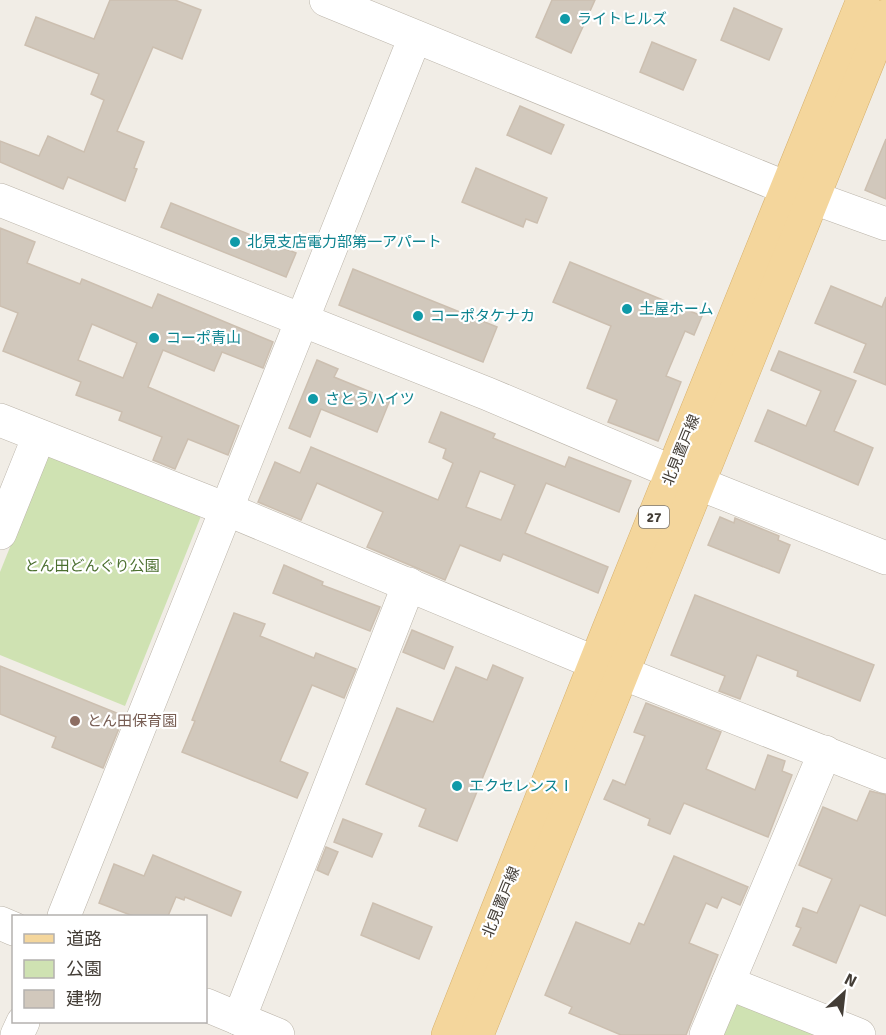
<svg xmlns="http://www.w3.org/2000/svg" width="886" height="1035" viewBox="0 0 886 1035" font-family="Signika,'Noto Sans JP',sans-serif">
<rect width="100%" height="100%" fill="#f1ede6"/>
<g fill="#cfe2b2">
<path d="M48 453 201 516 125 706 0 655V572Z"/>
<path d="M738 993 843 1035H722Z"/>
</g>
<g fill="#d1c8bc" stroke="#ccbfb0" stroke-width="1.5" fill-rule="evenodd">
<path d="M110 0H175L201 10 182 59 153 47 117 131 144 142 134 168 137 169 125 201 68 177 63 189 0 162V141L39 156 48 136 84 152 104 100 91 94 99 74 25 45 36 17 94 39Z"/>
<path d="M552 0H595L571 53 536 37Z"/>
<path d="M734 8 782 29 769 60 721 40Z"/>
<path d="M652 42 696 60 683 90 640 72Z"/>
<path d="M520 106 564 125 551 154 507 135Z"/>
<path d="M886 139V199L865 190Z"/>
<path d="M476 168 547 198 537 223 526 219 523 227 462 202Z"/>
<path d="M171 203 296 253 286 277 161 227Z"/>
<path d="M0 228 35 242 27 263 80 284 82 279 152 308 158 294 273 342 263 368 222 352 214 371 163 350 148 387 239 426 228 455 188 439 175 469 153 460 162 437 119 420 122 412 76 395 81 382 3 351 18 313 0 306ZM92 324 137 343 123 378 78 360Z"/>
<path d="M570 262 702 316 694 335 685 331 666 376 681 382 658 441 608 422 617 400 587 388 611 326 553 302Z"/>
<path d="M353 269 497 327 483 362 339 305Z"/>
<path d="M831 286 882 307 886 297V385L854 372 866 344 815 323Z"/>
<path d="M779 351 856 381 834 431 873 448 858 485 755 441 768 410 806 426 821 391 771 370Z"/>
<path d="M317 360 338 369 334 377 390 400 377 432 321 409 310 437 289 428Z"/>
<path d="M441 412 495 434 493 438 565 467 569 457 631 481 619 512 546 483 525 533 608 567 598 593 503 554 500 561 460 545 445 580 367 547 383 512 317 483 301 520 258 502 275 462 300 473 311 447 438 500 453 463 443 458 446 449 429 442ZM480 471 515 485 501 520 466 507Z"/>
<path d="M720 517 734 523 735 518 779 536 778 540 790 545 779 573 708 545Z"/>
<path d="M284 565 323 582 322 585 380 607 370 631 273 593Z"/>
<path d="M695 595 874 665 860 701 797 676 798 671 757 655 740 699 719 691 725 676 671 655Z"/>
<path d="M234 613 265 624 260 636 314 658 316 653 356 669 344 698 312 685 280 761 308 773 297 798 182 752 195 721 192 720Z"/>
<path d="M412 630 453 647 444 669 403 652Z"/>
<path d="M493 665 523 678 457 841 419 826 426 809 366 784 397 708 433 722 456 667 487 680Z"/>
<path d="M0 666 124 716 103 768 52 747 56 737 0 714Z"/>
<path d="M646 703 721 732 706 769 755 790 768 755 785 761 782 771 792 775 768 837 684 803 670 834 648 825 650 819 604 799 613 780 625 785 645 736 634 732Z"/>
<path d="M870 791 886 795V916L860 905 836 963 793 945 801 928 796 926 803 908 817 913 832 879 799 865 823 807 857 821Z"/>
<path d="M343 819 382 834 372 857 334 842Z"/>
<path d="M326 847 338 852 328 875 317 870Z"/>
<path d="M153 855 241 892 231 916 185 897 184 900 176 897 168 916H133L99 903 114 864 144 876Z"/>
<path d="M674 856 748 887 740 905 722 897 717 908 706 903 689 943 718 955 686 1035H621L569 1013 572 1007 545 995 576 922 630 944 639 923 644 925Z"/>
<path d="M373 903 432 927 419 959 361 935Z"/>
</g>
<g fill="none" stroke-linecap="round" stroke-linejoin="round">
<defs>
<g id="minor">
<path d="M326 0 789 189 886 224"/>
<path d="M0 200 488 394 715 490 886 558"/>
<path d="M0 420 226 509 579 656 886 777"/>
<path d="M0 533 39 436"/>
<path d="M64 916 415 37"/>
<path d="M0 923 14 929"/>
<path d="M728 983 859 1035"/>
<path d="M206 1005 278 1035"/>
<path d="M239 1019 409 584"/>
<path d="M17 1035 23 1022"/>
<path d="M706 1035 825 752"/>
</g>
<g id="major">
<path d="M448 1035 608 631 863 0"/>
<path d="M477 1035 886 16"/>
</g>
</defs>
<use href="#minor" stroke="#bbb4a9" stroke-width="34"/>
<use href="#major" stroke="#d8b16d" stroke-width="34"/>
<use href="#minor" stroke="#fff" stroke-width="33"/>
<use href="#major" stroke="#f4d69c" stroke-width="33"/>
</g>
<g fill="#0f9aa8" stroke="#fff" stroke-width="2">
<circle cx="565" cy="19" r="6"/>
<circle cx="235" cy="242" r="6"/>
<circle cx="627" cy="309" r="6"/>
<circle cx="418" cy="316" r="6"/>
<circle cx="154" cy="338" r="6"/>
<circle cx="313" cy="399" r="6"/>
<circle cx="457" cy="786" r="6"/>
</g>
<circle fill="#8d6e63" stroke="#fff" stroke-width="2" cx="75" cy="721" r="6"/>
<g text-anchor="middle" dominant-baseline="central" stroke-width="4.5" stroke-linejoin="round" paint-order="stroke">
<rect fill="#fff" stroke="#7b7772" stroke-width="1.5" x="639" y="506" width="30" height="22" rx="4.5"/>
<g font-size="14" font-weight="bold" fill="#433d36">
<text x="654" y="517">27</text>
</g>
<g font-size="15" fill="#0d838f" stroke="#fff" text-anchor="start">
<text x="577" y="19">ライトヒルズ</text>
<text x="247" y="242">北見支店電力部第一アパート</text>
<text x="639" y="309">土屋ホーム</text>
<text x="430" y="316">コーポタケナカ</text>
<text x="166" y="338">コーポ青山</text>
<text x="325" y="399">さとうハイツ</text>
<text x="469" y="786">エクセレンスⅠ</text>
</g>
<g font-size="15" fill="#433d36" stroke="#fff">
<text transform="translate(681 450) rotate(-68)">北見置戸線</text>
<text transform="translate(501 902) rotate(-68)">北見置戸線</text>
</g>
<g font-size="15" fill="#4b6f2f" stroke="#fff">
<text x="92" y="566">とん田どんぐり公園</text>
</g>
<g font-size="15" fill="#785e54" stroke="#fff" text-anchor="start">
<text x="87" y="721">とん田保育園</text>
</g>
</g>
<rect x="12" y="915" width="195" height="108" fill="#ffffff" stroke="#b4b1af" stroke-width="1.5"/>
<rect x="24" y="934" width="30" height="9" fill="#f4d69c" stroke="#b4b1af" stroke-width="1.5"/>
<text x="66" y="945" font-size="18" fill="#433d36">道路</text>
<rect x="24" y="960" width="30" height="18" fill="#cfe2b2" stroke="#b4b1af" stroke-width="1.5"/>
<text x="66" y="975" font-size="18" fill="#433d36">公園</text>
<rect x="24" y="990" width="30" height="18" fill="#d1c8bc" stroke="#b4b1af" stroke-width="1.5"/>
<text x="66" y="1005" font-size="18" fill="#433d36">建物</text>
<g transform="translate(844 993) rotate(27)" stroke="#ffffff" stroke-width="4.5" paint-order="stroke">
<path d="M0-4.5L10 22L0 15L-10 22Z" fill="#433d36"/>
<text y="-9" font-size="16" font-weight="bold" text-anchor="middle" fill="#433d36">N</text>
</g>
</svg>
